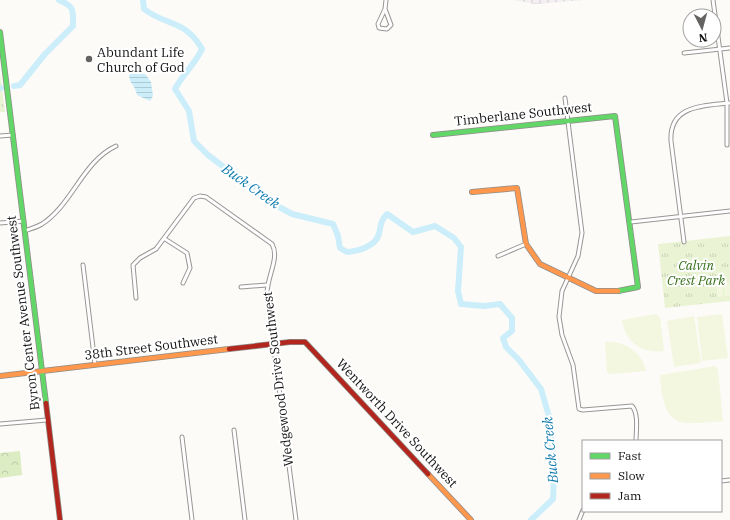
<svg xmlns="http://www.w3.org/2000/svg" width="730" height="520" viewBox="0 0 730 520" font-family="'IBM Plex Serif',serif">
<defs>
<pattern id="industrial-grid" width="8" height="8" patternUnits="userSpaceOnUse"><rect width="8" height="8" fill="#f4eff3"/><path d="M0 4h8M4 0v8" fill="none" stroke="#d0cccf"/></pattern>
<pattern id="forest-crowns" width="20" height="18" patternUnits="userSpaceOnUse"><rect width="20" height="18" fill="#dcecc3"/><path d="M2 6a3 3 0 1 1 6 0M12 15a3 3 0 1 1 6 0" fill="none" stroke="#bcc9a6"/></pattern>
<pattern id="park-tufts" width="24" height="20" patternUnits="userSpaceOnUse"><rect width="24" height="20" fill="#eaf4d5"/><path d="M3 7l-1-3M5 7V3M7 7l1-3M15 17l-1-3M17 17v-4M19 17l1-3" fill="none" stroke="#c8d0b6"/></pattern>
<pattern id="water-rules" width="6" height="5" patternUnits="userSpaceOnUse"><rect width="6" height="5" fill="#cbeefa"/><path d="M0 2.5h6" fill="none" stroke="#adcbd5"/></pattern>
</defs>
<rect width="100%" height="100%" fill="#fdfbf7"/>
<path fill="url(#industrial-grid)" d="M514 0H584L535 4Z"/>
<path fill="url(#forest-crowns)" d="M20 451 22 475 0 478V453Z"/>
<g fill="url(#park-tufts)">
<path d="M0 72 5 112H0Z"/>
<path d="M730 236V301L665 308 658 244Z"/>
</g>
<g fill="#f3f7e0">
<path d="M724 283H729L730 295 725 296Z"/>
<path d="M722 284 723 296 718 297 716 285Z"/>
<path d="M656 314 660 317 664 351C642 354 625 342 622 320Z"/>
<path d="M722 314 728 358 702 361 697 317Z"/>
<path d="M694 316 701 363 674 367 667 321Z"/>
<path d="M605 342C625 341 641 351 646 371L610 374 607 372Z"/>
<path d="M715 366 718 369 723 421C675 426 664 427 660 375Z"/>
</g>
<path fill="url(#water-rules)" d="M135 69 146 75 151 82 153 96 150 101 137 95C136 87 129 83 129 75Z"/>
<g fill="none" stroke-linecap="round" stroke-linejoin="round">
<g stroke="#cbeefa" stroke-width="6">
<path d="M143 0 144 9C166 26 186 20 202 49 195 64 183 74 175 89L189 111 194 141 208 155 270 202 292 214 333 224 338 236 340 248 347 252C358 251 375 247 379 234 381 226 380 221 387 214L413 232 435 226 454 238 461 247 458 291 461 304 484 306 500 304 512 318V331L503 338 506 347 519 360 541 389 550 420 554 475 553 499 531 520"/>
<path d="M14 86 20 85 45 54 73 26C73 10 75 7 59 0"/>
<path d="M0 88H1"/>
</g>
<defs>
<g id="street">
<path d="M713 0 727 103V145"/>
<path d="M385 9 378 24 379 28 387 29 391 25 385 9 386 0"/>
<path d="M684 53 730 48"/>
<path d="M565 98 582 233 578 256 562 291 559 317 562 335 573 365 579 409 583 410 632 406C639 414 636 431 636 441"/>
<path d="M0 136 13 135"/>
<path d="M631 222 730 211"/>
<path d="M0 223 24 221"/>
<path d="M25 231C30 229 37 227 42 224 72 205 83 161 116 146"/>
<path d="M165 239 187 253 190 268 183 283"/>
<path d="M684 242 671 141C669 105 703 106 730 103"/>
<path d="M498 256 526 244"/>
<path d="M83 265 95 364"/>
<path d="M241 287 267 285"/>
<path d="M136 298 133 265 140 258 156 249 194 198 200 196 206 197 272 244C280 258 267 276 267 294L296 520"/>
<path d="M0 424 47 420"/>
<path d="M234 430 245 520"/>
<path d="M182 437 192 520"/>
<path d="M721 481 730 480"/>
<path d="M579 520 583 510"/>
</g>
<g id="fast">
<path d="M0 32 46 403"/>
<path d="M433 135 615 116 638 287 618 291"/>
</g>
<g id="slow">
<path d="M472 192 517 188 526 244 540 264 596 291H618"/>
<path d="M0 376 229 349"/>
<path d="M428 474 471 520"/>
</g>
<g id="jam">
<path d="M229 349 290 342H305L428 474"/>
<path d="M46 403 60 520"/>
</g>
</defs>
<use href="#street" stroke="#979695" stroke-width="5"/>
<use href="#fast" stroke="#8e8d8b" stroke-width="6"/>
<use href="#slow" stroke="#8e8d8b" stroke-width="6"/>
<use href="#jam" stroke="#8e8d8b" stroke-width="6"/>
<use href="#street" stroke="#fffefe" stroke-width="3"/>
<use href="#fast" stroke="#63d668" stroke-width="4.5"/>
<use href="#slow" stroke="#ff974d" stroke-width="4.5"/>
<use href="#jam" stroke="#b3261e" stroke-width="4.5"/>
</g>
<circle fill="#646362" stroke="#fff" stroke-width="1.5" cx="89" cy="59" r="4"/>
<g text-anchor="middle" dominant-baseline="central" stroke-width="4" stroke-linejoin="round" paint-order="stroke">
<g font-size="13" fill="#111" stroke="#fff" text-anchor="start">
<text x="97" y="52">Abundant Life<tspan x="97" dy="15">Church of God</tspan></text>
</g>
<g font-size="13" fill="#111" stroke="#fff">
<text transform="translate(523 114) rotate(-6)">Timberlane Southwest</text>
<text transform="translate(23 313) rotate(-97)">Byron Center Avenue Southwest</text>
<text transform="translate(151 347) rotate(-7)">38th Street Southwest</text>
<text transform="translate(278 379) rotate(-97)">Wedgewood Drive Southwest</text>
<text transform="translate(397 423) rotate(47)">Wentworth Drive Southwest</text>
</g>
<g font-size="13" font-style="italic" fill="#366f1b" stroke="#fff">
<text x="696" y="265">Calvin<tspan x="696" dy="15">Crest Park</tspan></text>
</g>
<g font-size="14" font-style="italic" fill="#0f7bae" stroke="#fff">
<text transform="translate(251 186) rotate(35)">Buck Creek</text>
<text transform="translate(550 450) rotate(-95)">Buck Creek</text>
</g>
</g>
<rect x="582" y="440" width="140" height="72" fill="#ffffff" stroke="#a0a0a0"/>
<rect x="590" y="453" width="20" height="6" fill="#63d668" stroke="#a0a0a0"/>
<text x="618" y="460" font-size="12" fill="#111111">Fast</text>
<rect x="590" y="473" width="20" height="6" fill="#ff974d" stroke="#a0a0a0"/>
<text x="618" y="480" font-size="12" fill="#111111">Slow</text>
<rect x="590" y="493" width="20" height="6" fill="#b3261e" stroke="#a0a0a0"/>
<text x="618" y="500" font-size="12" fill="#111111">Jam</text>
<g transform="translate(702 28) rotate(174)"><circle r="19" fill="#ffffff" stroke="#a0a0a0"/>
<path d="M0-3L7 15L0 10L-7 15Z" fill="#646362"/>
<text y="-6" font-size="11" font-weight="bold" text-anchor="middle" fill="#111111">N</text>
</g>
</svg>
